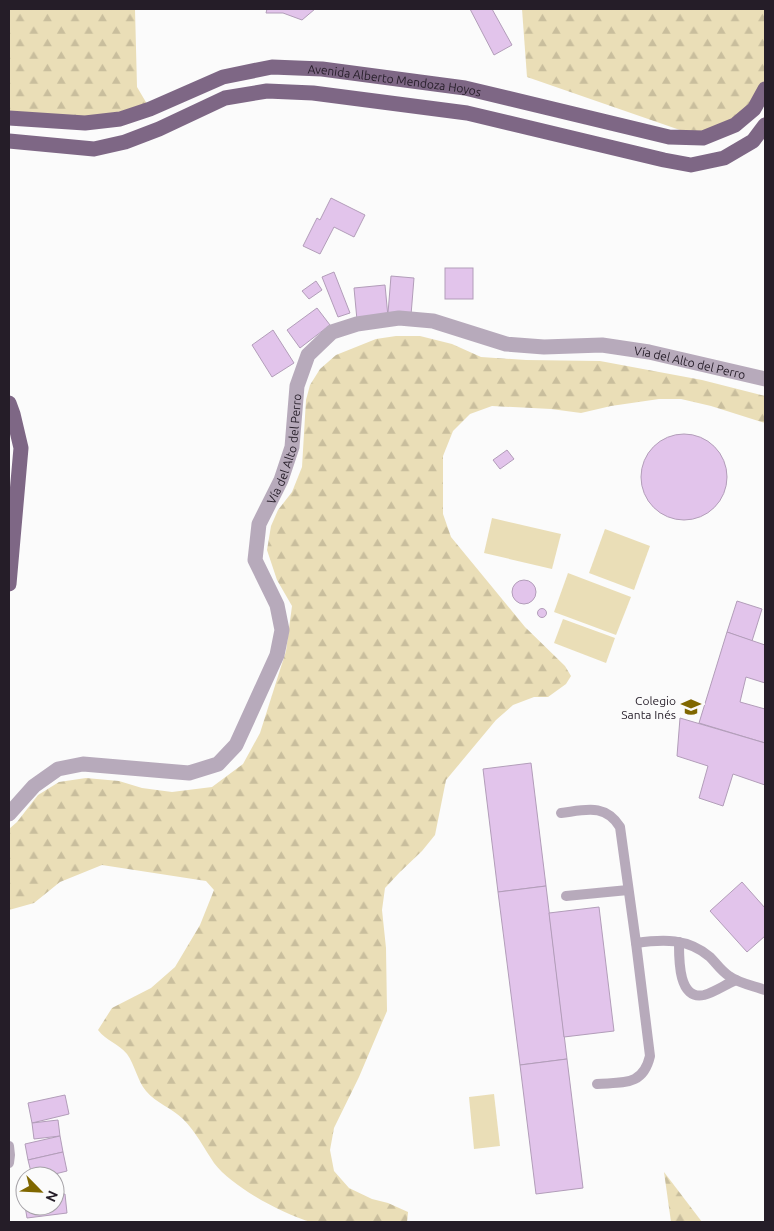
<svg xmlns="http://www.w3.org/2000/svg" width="774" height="1231" viewBox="0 0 774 1231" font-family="Ubuntu,sans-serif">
<defs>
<pattern id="forest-firs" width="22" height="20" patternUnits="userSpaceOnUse" patternTransform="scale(1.25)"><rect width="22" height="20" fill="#eadeb7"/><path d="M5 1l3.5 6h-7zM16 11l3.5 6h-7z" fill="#c9be9d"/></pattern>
</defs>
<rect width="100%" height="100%" fill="#fbfbfb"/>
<g fill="url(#forest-firs)">
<path d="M9 9H135L137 87 150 109 120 119 9 118Z"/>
<path d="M522 9H765V89L754 109 703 138 527 77Z"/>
<path d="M396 336H420L452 344 481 357 526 360 600 361 702 380 765 396V423L711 406 681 399H659L611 406 581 413 551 409 492 406 470 414 453 431 443 456V514L451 537 525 627 565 666 571 676 566 684 548 697H534L513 705 496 720 446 780 435 835 422 851 400 872 385 888 382 910 386 948 387 1011 359 1077 334 1128 330 1150 334 1171 349 1188 372 1199 388 1203 408 1212 407 1222H311C283 1214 232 1187 214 1163 204 1148 196 1132 183 1119 172 1108 156 1103 146 1091 137 1080 135 1065 127 1054 118 1043 106 1041 98 1030L112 1008 151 988 175 967 200 925 214 890 206 881 102 865 60 882 34 903 9 910V829L17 822 38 795 59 782 86 778 119 781 142 788 172 792 212 787 243 764 260 733 286 651 292 606 277 580 267 550 271 526 278 510 292 492 302 467 306 400 310 385 320 369 336 355 376 339Z"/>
<path d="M664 1172 702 1222H671Z"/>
</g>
<g fill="#eadeb7">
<path d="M492 518 561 534 552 569 484 553Z"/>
<path d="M605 529 650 546 634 590 589 573Z"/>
<path d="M568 573 631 597 616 635 554 612Z"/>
<path d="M563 619 615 638 606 663 554 643Z"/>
<path d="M494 1094 500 1146 474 1149 469 1097Z"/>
</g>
<g fill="#e2c4eb" stroke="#b29db9">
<path d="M267 9H315L302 20 283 13H266Z"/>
<path d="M470 9H492L512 45 494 55Z"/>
<path d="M331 198 365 215 354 237 334 227 320 254 303 246 317 218 320 220Z"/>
<rect x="445" y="268" width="28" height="31"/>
<path d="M334 272 350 313 338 317 322 277Z"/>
<path d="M391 276 414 278 411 315 388 313Z"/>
<path d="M316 281 322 290 309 299 302 291Z"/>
<path d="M385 285 388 317 357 320 354 288Z"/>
<path d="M317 308 330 325 300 348 287 330Z"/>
<path d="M273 330 294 363 272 377 252 345Z"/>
<circle cx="684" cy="477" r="43"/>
<path d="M507 450 514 459 500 469 493 460Z"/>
<circle cx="524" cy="592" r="12"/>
<path d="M737 601 762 609 752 641 727 632Z"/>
<circle cx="542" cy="613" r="4.5"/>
<path d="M727 632 765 645V683L746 677 740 702 765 709V743L699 723Z"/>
<path d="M680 718 765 743V785L733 774 723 806 699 798 708 766 677 756Z"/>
<path d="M531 763 546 886 498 892 483 769Z"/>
<path d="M742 882 765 908V936L747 952 710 911Z"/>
<path d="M546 886 567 1059 520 1065 498 892Z"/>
<path d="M599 907 614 1031 564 1037 549 913Z"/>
<path d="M567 1059 583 1188 536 1194 520 1065Z"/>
<path d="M65 1095 69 1114 32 1123 28 1103Z"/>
<path d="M58 1120 60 1136 34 1139 32 1123Z"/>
<path d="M60 1136 63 1152 28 1160 25 1144Z"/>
<path d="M63 1152 67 1171 47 1176H32L28 1160Z"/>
<path d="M65 1194 67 1213 27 1218 25 1206H55V1195Z"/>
</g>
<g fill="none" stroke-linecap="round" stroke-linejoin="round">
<g stroke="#b7aabb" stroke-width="10">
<path d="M561 813C585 810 605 803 620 827L636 943C663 939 688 938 710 957 716 963 721 971 729 976 738 983 754 986 765 990"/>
<path d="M566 896 628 890"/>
<path d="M679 942C679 958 678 1001 704 995 715 992 726 984 736 980"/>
<path d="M597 1084C624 1082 643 1086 650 1056L636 943"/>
<path d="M9 1146 10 1155 9 1163"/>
</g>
<path stroke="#b7aabb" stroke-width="15" id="s1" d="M9 814 34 786 58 769 83 764 189 773 218 764 236 745 277 655 282 630 277 605 255 560 259 524 281 480 292 447 297 386 308 355 332 332 357 324 399 318 433 321 506 344 544 347 602 345 649 352 765 379"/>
<g stroke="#7e6785" stroke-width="15">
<path id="s2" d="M9 118 85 123 120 119 150 109 223 77 272 67 322 69 465 88 669 137 703 138 735 125 754 109 765 89"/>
<path d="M9 141 94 149 125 142 159 129 225 98 267 91 313 93 467 113 664 160 691 165 724 158 753 141 765 125"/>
<path d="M9 403 13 414 21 448 9 584"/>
</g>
</g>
<defs>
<symbol id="school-bare" viewBox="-9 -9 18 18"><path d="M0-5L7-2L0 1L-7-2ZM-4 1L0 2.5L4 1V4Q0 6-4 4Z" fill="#806700" stroke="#fbfbfb" stroke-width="2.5" paint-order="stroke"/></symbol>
</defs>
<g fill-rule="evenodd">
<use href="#school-bare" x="677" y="693" width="28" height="28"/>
</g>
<g text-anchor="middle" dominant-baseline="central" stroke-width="4" stroke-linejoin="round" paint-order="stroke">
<g font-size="12" fill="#251d28" stroke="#fbfbfb">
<text stroke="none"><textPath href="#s2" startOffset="396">Avenida Alberto Mendoza Hoyos</textPath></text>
<text stroke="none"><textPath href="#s1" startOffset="1068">Vía del Alto del Perro</textPath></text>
<text stroke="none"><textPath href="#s1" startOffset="572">Vía del Alto del Perro</textPath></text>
</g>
<g font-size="12" fill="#251d28" stroke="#fbfbfb" text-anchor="end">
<text x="676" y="700">Colegio<tspan x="676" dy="14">Santa Inés</tspan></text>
</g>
</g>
<rect width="774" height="1231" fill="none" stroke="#251d28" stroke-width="20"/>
<g transform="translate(40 1191) rotate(114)"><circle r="24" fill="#fbfbfb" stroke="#a5a2a7"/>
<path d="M0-4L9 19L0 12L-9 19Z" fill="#806700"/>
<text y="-8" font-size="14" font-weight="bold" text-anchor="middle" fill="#251d28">N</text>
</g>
</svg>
